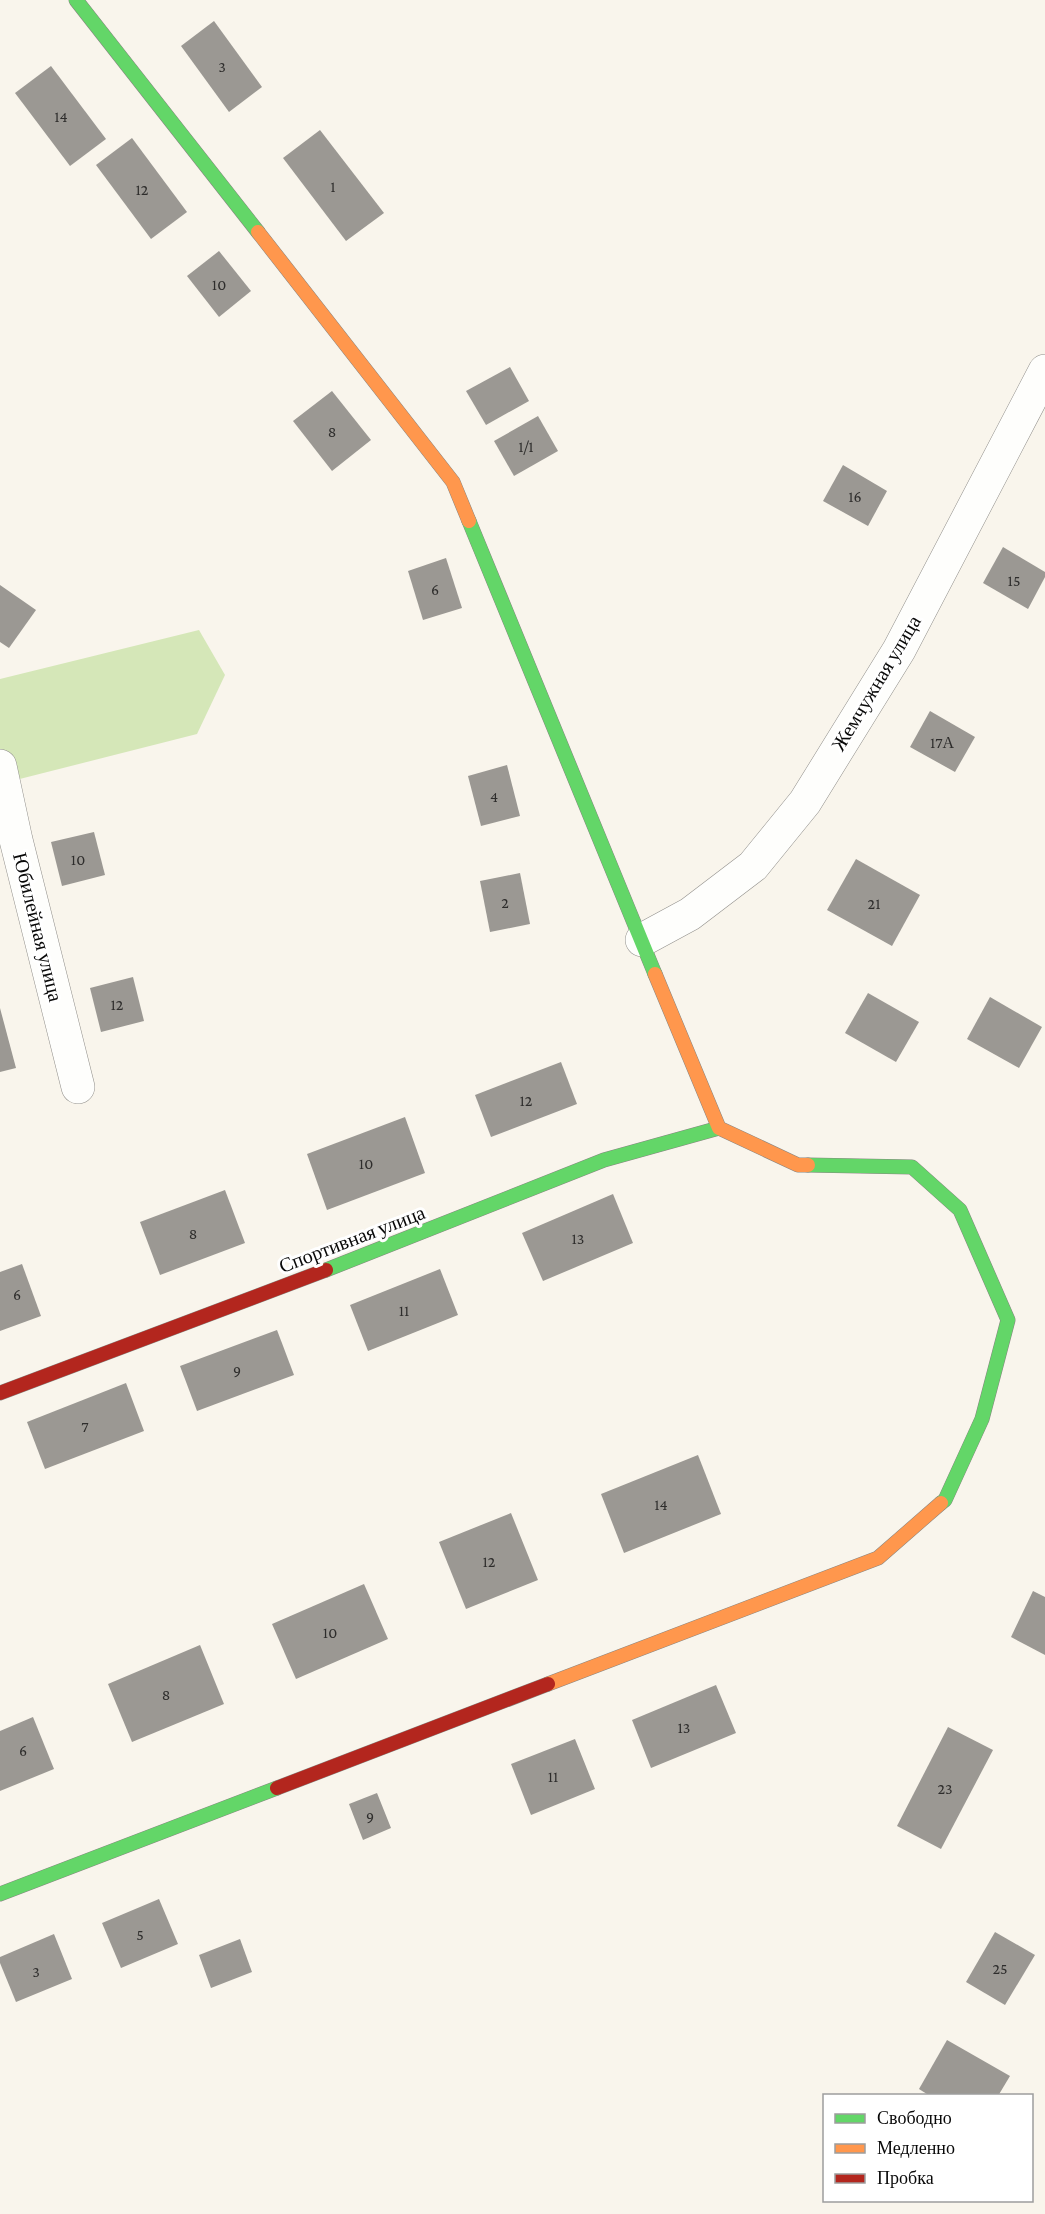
<svg xmlns="http://www.w3.org/2000/svg" width="1045" height="2214" viewBox="0 0 1045 2214" font-family="'Crimson Pro',serif">
<rect width="100%" height="100%" fill="#f9f5ec"/>
<path fill="#d5e7b8" d="M199 630 225 675 197 734 0 784V679Z"/>
<g fill="#9b9893">
<path d="M214 21 262 87 229 112 181 46Z"/>
<path d="M51 66 106 139 70 166 15 93Z"/>
<path d="M320 130 384 213 346 241 283 158Z"/>
<path d="M132 138 187 212 151 239 96 165Z"/>
<path d="M219 251 251 291 219 317 187 276Z"/>
<path d="M510 367 529 401 486 425 466 391Z"/>
<path d="M332 391 371 440 332 471 293 421Z"/>
<path d="M538 416 558 451 514 476 494 441Z"/>
<path d="M843 465 887 491 868 526 823 501Z"/>
<path d="M1003 547 1045 572V577L1028 609 983 583Z"/>
<path d="M446 558 462 608 423 620 408 571Z"/>
<path d="M0 585 36 610 9 648 0 642Z"/>
<path d="M930 711 975 737 955 772 910 747Z"/>
<path d="M507 765 520 816 481 826 468 776Z"/>
<path d="M94 832 105 875 62 886 51 842Z"/>
<path d="M856 859 920 895 892 946 827 910Z"/>
<path d="M520 873 530 924 490 932 480 881Z"/>
<path d="M133 977 144 1021 101 1032 90 988Z"/>
<path d="M868 993 919 1022 896 1062 845 1033Z"/>
<path d="M990 997 1042 1027 1019 1068 967 1039Z"/>
<path d="M0 1008 16 1068 0 1072Z"/>
<path d="M561 1062 577 1104 491 1137 475 1095Z"/>
<path d="M405 1117 425 1173 327 1210 307 1154Z"/>
<path d="M225 1190 245 1243 160 1275 140 1222Z"/>
<path d="M613 1194 633 1243 543 1281 522 1233Z"/>
<path d="M22 1264 41 1316 0 1331V1272Z"/>
<path d="M440 1269 458 1315 368 1351 350 1305Z"/>
<path d="M277 1330 294 1375 197 1411 180 1366Z"/>
<path d="M126 1383 144 1431 45 1469 27 1422Z"/>
<path d="M698 1455 721 1514 624 1553 601 1494Z"/>
<path d="M511 1513 538 1580 466 1609 439 1542Z"/>
<path d="M364 1584 388 1639 296 1679 272 1624Z"/>
<path d="M1033 1591 1045 1597V1655L1011 1637Z"/>
<path d="M200 1645 224 1704 132 1742 108 1684Z"/>
<path d="M716 1685 736 1733 651 1768 632 1720Z"/>
<path d="M33 1717 54 1769 0 1791V1731Z"/>
<path d="M948 1727 993 1750 941 1849 897 1826Z"/>
<path d="M575 1739 595 1789 531 1815 511 1764Z"/>
<path d="M377 1793 391 1828 363 1840 349 1804Z"/>
<path d="M159 1899 178 1944 121 1968 102 1923Z"/>
<path d="M995 1932 1035 1955 1005 2005 966 1982Z"/>
<path d="M54 1934 72 1979 16 2002 0 1963V1957Z"/>
<path d="M240 1939 252 1972 211 1988 199 1955Z"/>
<path d="M947 2040 1010 2076 998 2096H930L919 2089Z"/>
</g>
<g fill="none" stroke-linecap="round" stroke-linejoin="round">
<defs>
<g id="street">
<path d="M0 766 16 840 78 1087"/>
<path d="M642 940 690 914 753 866 805 802 899 650 1045 371"/>
</g>
<g id="fast">
<path d="M76 0 258 232"/>
<path d="M469 521 655 974"/>
<path d="M808 1165 912 1167 960 1210 1008 1320 982 1419 945 1500 941 1503"/>
<path d="M326 1270 604 1160 719 1128"/>
<path d="M0 1894 277 1788"/>
</g>
<g id="slow">
<path d="M258 232 453 482 469 521"/>
<path d="M655 974 719 1128 798 1165H808"/>
<path d="M548 1684 878 1558 941 1503"/>
</g>
<g id="jam">
<path d="M0 1393 326 1270"/>
<path d="M277 1788 548 1684"/>
</g>
</defs>
<use href="#street" stroke="#918f8b" stroke-width="34"/>
<use href="#fast" stroke="#888682" stroke-width="15"/>
<use href="#slow" stroke="#888682" stroke-width="15"/>
<use href="#jam" stroke="#888682" stroke-width="15"/>
<use href="#street" stroke="#fefefc" stroke-width="33"/>
<use href="#fast" stroke="#63d668" stroke-width="14"/>
<use href="#slow" stroke="#ff974d" stroke-width="14"/>
<use href="#jam" stroke="#b3261e" stroke-width="14"/>
</g>
<g text-anchor="middle" dominant-baseline="central" stroke-width="6" stroke-linejoin="round" paint-order="stroke">
<g font-size="16" fill="#2e2d2c">
<text x="222" y="66">3</text>
<text x="61" y="116">14</text>
<text x="333" y="186">1</text>
<text x="142" y="189">12</text>
<text x="219" y="284">10</text>
<text x="332" y="431">8</text>
<text x="526" y="446">1/1</text>
<text x="855" y="496">16</text>
<text x="1014" y="580">15</text>
<text x="435" y="589">6</text>
<text x="942" y="742">17А</text>
<text x="494" y="796">4</text>
<text x="78" y="859">10</text>
<text x="505" y="902">2</text>
<text x="874" y="903">21</text>
<text x="117" y="1004">12</text>
<text x="526" y="1100">12</text>
<text x="366" y="1163">10</text>
<text x="193" y="1233">8</text>
<text x="578" y="1238">13</text>
<text x="17" y="1294">6</text>
<text x="404" y="1310">11</text>
<text x="237" y="1370">9</text>
<text x="85" y="1426">7</text>
<text x="661" y="1504">14</text>
<text x="489" y="1561">12</text>
<text x="330" y="1632">10</text>
<text x="166" y="1694">8</text>
<text x="684" y="1727">13</text>
<text x="23" y="1750">6</text>
<text x="553" y="1776">11</text>
<text x="945" y="1788">23</text>
<text x="370" y="1816">9</text>
<text x="140" y="1934">5</text>
<text x="1000" y="1968">25</text>
<text x="36" y="1971">3</text>
</g>
<g font-size="20" fill="#090909" stroke="#fff">
<text transform="translate(876 683) rotate(-59)">Жемчужная улица</text>
<text transform="translate(38 927) rotate(76)">Юбилейная улица</text>
<text transform="translate(352 1239) rotate(-21)">Спортивная улица</text>
</g>
</g>
<rect x="823" y="2094" width="210" height="108" fill="#ffffff" stroke="#9d9d9d" stroke-width="1.5"/>
<rect x="835" y="2114" width="30" height="9" fill="#63d668" stroke="#9d9d9d" stroke-width="1.5"/>
<text x="877" y="2124" font-size="18" fill="#090909">Свободно</text>
<rect x="835" y="2144" width="30" height="9" fill="#ff974d" stroke="#9d9d9d" stroke-width="1.5"/>
<text x="877" y="2154" font-size="18" fill="#090909">Медленно</text>
<rect x="835" y="2174" width="30" height="9" fill="#b3261e" stroke="#9d9d9d" stroke-width="1.5"/>
<text x="877" y="2184" font-size="18" fill="#090909">Пробка</text>
</svg>
